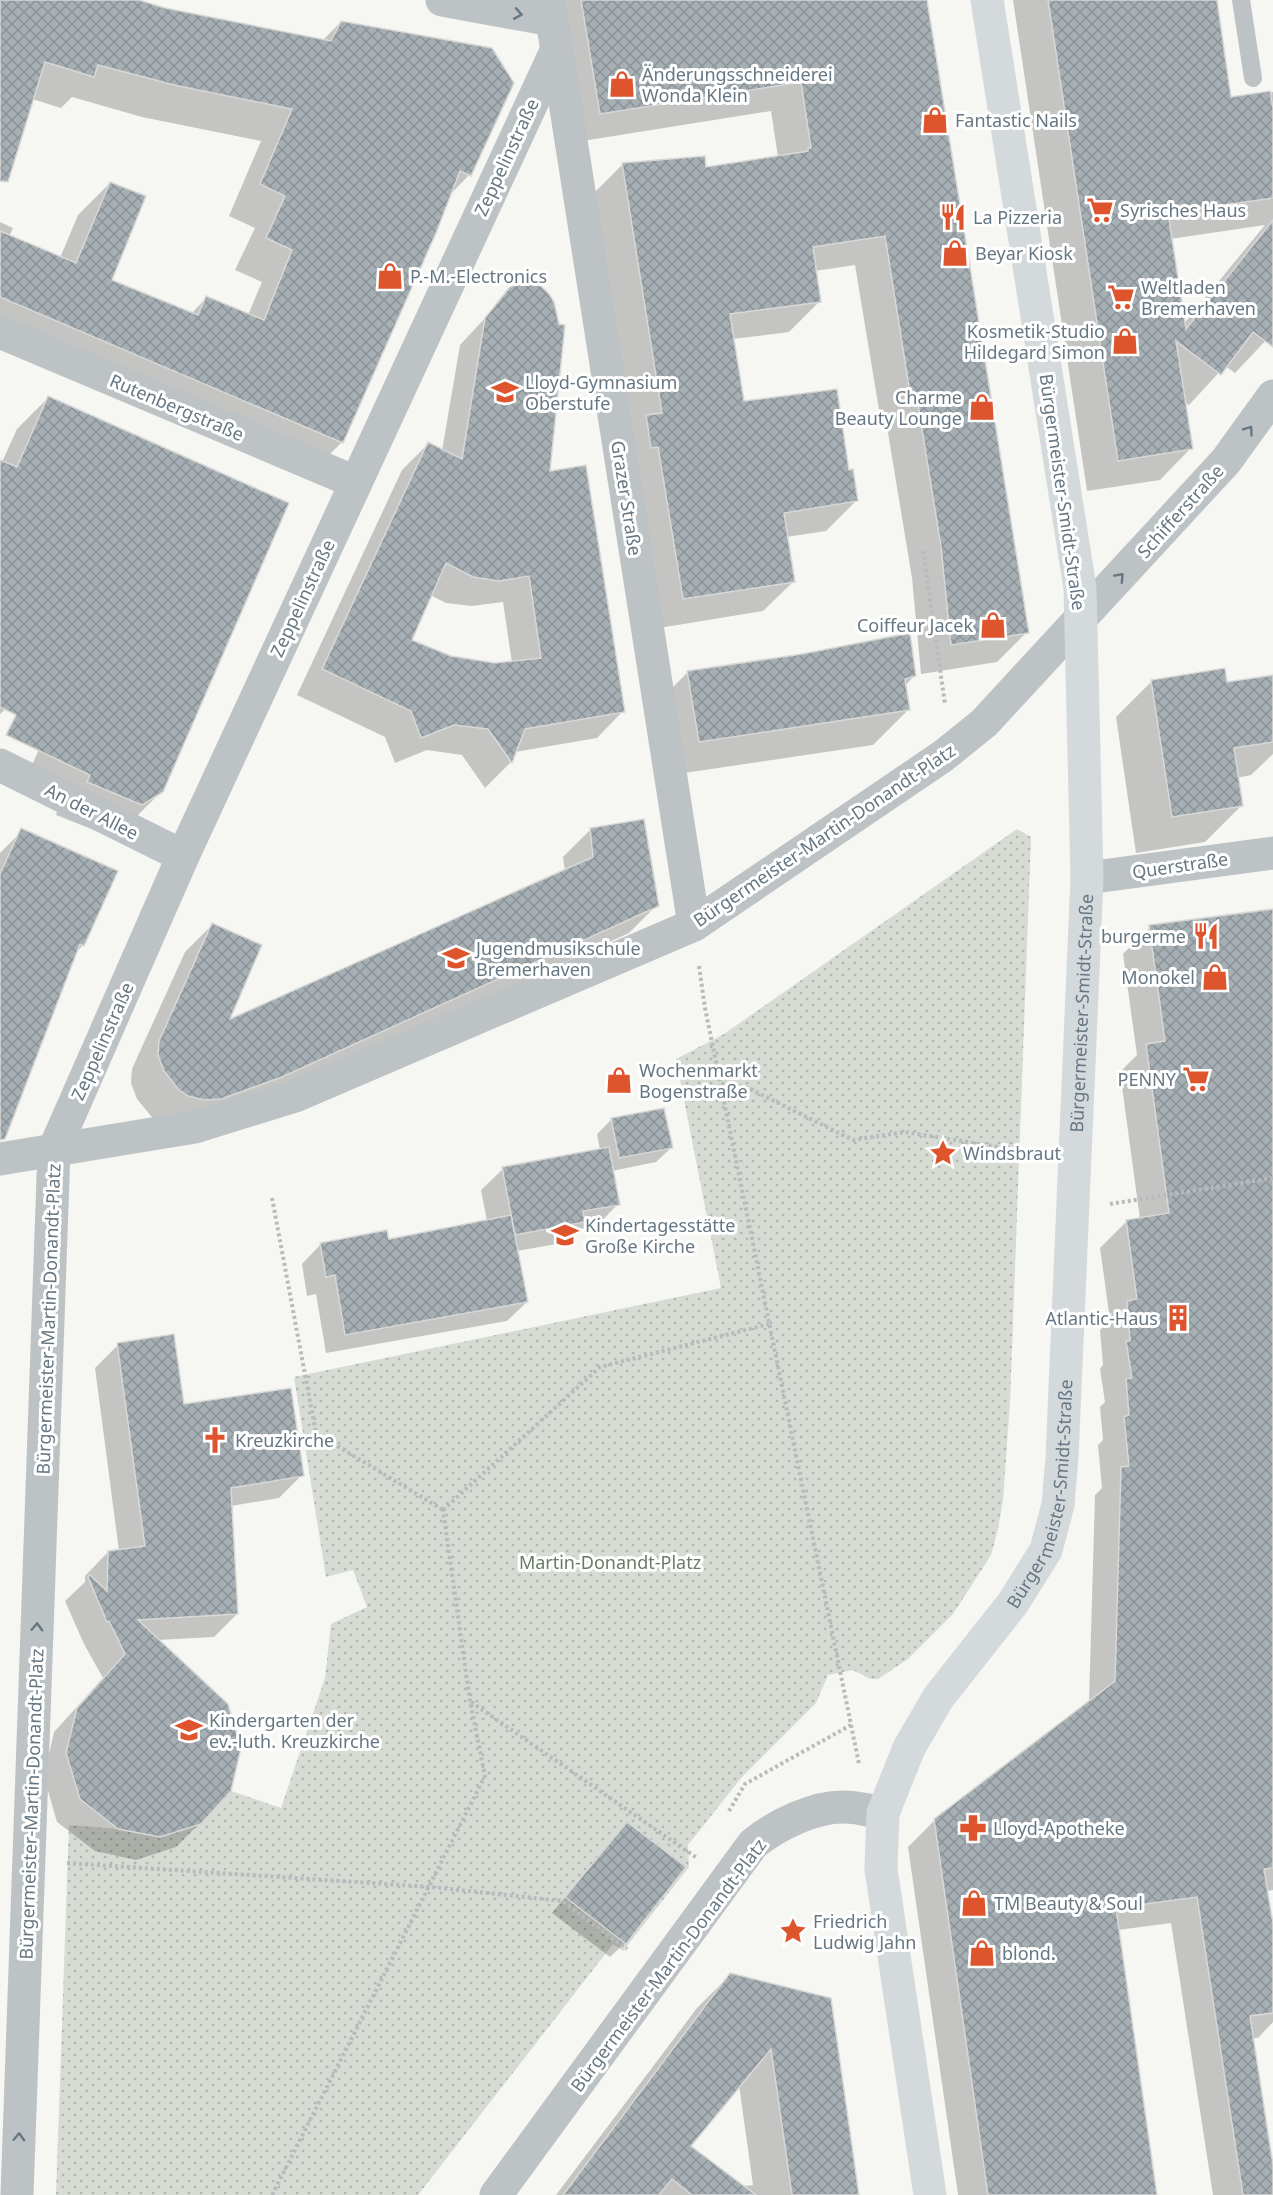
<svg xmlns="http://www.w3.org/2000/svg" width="1273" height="2195" viewBox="0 0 1273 2195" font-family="'Noto Sans',sans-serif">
<defs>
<pattern id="grass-dots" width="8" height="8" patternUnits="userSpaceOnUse" patternTransform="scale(1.5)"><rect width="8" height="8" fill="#d6dbd3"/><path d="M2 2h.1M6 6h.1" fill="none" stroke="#b1b6b1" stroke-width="1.8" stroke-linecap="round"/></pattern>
<pattern id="building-cross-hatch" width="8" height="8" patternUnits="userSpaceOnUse" patternTransform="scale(1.5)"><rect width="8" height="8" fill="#a6afb4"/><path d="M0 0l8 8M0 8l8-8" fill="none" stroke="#8b9398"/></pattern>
</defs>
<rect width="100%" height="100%" fill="#f6f6f3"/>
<path fill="url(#grass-dots)" d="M1017 829 1031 837 1010 1402 1003 1500 998 1529 991 1555 953 1614 908 1659 878 1679H870L853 1670 828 1675 816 1703 741 1778 688 1845 689 1867 623 1951 613 1944 418 2195H56L69 1825 118 1829 160 1837 201 1824 231 1791 281 1808 325 1678 331 1624 367 1607 353 1570 326 1577 294 1377 721 1288 676 1059 724 1034Z"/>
<g fill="#0003" fill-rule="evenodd">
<path d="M0 0H134L165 9 322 41 341 22 512 83 469 175 448 197 342 442 310 474 0 343V222L13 228 9 237 60 258 78 215 110 183V281L191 314 206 298 248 315 262 282 235 270 255 228 229 216 261 141 142 117 72 97 61 108 32 99 0 161Z"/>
<path d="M547 0H926L1027 632 997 662 921 674 912 578 887 427 882 428 855 265 815 271 819 302 789 332 733 339 743 403 848 471 856 501 826 531 786 537 794 581 763 611 653 629 592 195 622 165 705 168 778 157 771 111 570 143Z"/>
<path d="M1013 0H1215L1230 99 1273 92V333L1235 373 1225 366 1189 405 1184 402 1191 448 1160 480 1087 491ZM1265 225 1205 298 1183 325 1170 239Z"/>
<path d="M515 286 548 473 623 711 597 738 515 752 511 762 485 788 462 755 427 750 395 763 385 737 297 695 402 470 428 444 442 451 460 345ZM430 595 446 603 472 606 503 602 512 663 495 664 451 657 410 641Z"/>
<path d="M49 397 162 791 129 824 109 836 56 815 59 807 21 790 87 641 0 714V461L2 462 17 429Z"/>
<path d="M688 672 915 675 905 686 908 710 873 745 664 776 653 707Z"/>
<path d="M1273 676V754L1251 775 1237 778 1242 805 1205 842 1136 853 1116 717 1152 681 1226 684Z"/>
<path d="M591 829 657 905 629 933 254 1104 160 1123 151 1116 137 1099 131 1083 132 1069 185 952 213 924 227 1022 565 871 563 857Z"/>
<path d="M19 834 83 945 75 954 0 1105V853Z"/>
<path d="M1273 910V1890L1266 1891 1273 1934V2022L1258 2038H1252L1273 2175V2195H1213L1171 1923 1118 1930 1156 2195H958L908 1847 935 1820 1089 1702 1095 1495 1102 1488 1098 1445 1103 1440 1100 1407 1105 1402 1100 1369 1103 1365 1100 1330 1110 1320 1100 1248 1127 1221 1140 1219 1120 1072 1137 1055 1123 954 1150 927Z"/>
<path d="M612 1119 671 1148 656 1162 612 1171 618 1204 597 1226 575 1230 562 1243 517 1251 527 1302 507 1321 326 1353 316 1294 307 1296 302 1264 321 1244 388 1241 487 1221 481 1190 503 1169 600 1150 597 1134Z"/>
<path d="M118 1345 183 1406 302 1475 279 1498 231 1506 237 1614 214 1637 157 1640 200 1823 176 1847 136 1860 95 1851 57 1822 44 1777 54 1732 103 1678 84 1644 65 1601 85 1582V1576L108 1552 119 1551 95 1368Z"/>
<path d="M627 1824 625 1943 610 1957 552 1913Z"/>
<path d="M730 1975 857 2195H735L744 2186 753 2185 739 2085 689 2146 713 2195H556L697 2008Z"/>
</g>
<g fill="url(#building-cross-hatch)" stroke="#d8d8d6" stroke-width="1.5" fill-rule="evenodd">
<path d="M0 0H139L165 8 331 41 341 21 492 48 514 83 471 176 460 171 436 233 343 443 0 297V231L76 263 110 182 146 196 112 280 198 315 206 296 264 320 292 250 266 238 285 196 260 184 292 109 174 85 98 65 94 77 45 62 8 182 0 181Z"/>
<path d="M581 0H927L1029 633 951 645 941 547 917 398 911 399 885 236 813 247 821 302 730 314 744 401 837 389 849 470 853 469 858 501 784 513 795 582 683 599 658 447 651 448 646 415 662 413 622 163 705 156 706 167 808 151V148H811L801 82 600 114Z"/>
<path d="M1048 0H1217L1231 97 1270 91 1273 108V198L1168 213 1186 329 1273 220V347L1253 332 1221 375 1176 341 1193 449 1118 461Z"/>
<path d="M527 282 541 286 549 294 554 302 559 324 565 325 550 471 586 465 625 712 525 729 512 763 488 729 454 725 421 738 411 711 322 669 428 442 462 459 485 318 510 287ZM446 563 473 577 499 581 529 576 541 658 495 663 451 656 412 640Z"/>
<path d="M48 396 289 503 163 792 142 805 87 782 90 775 6 735 16 715 0 707V460L17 467Z"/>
<path d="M910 633 916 676 905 679 910 710 699 742 687 671 802 654Z"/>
<path d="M1225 668 1227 682 1273 675V742L1234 748 1243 806 1172 817 1151 680Z"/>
<path d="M644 819 659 906 282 1077 221 1099 204 1100 188 1096 178 1089 164 1071 158 1055 159 1041 212 923 262 945 230 1019 593 857 590 828Z"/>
<path d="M21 828 118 871 84 946 80 944 5 1139 0 1140V874Z"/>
<path d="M1273 909V1868L1264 1869 1273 1924V2013L1250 2016 1273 2165V2195H1243L1197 1897 1116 1908 1157 2195H988L934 1819 1115 1681 1121 1467 1129 1466 1124 1417 1129 1415 1126 1379 1132 1378 1126 1341H1130L1127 1301 1137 1299 1126 1220 1169 1213 1146 1044 1165 1041 1149 925Z"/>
<path d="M664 1108 673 1148 619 1158 611 1118Z"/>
<path d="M609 1147 620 1205 583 1211 585 1222 515 1235 502 1167Z"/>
<path d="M511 1215 528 1302 345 1335 335 1275 326 1277 320 1243 387 1230 389 1239Z"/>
<path d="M174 1334 184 1404 291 1388 304 1476 231 1488 238 1614 138 1620 228 1704 241 1748 231 1791 201 1824 160 1837 118 1829 80 1799 66 1753 77 1708 125 1654 109 1621 107 1622 88 1577 90 1575 107 1591 108 1551 145 1546 117 1343Z"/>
<path d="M627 1822 686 1867 626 1944 565 1897Z"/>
<path d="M730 1973 831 1998 859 2195H792L771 2049 691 2146 756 2195H692L672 2179 659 2195H563Z"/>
</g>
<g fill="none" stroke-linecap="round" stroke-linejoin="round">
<g stroke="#b8bbbd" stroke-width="4" stroke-dasharray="3 3" stroke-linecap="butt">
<path d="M923 551 945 704"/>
<path d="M699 966 705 1008 859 1764"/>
<path d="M721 1085 744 1086 853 1140 905 1132 1037 1153"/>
<path d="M272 1198 316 1433 443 1510"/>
<path d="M1110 1204 1273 1178"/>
<path d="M443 1510 600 1367 769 1324"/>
<path d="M471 1702 697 1858"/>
<path d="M729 1811 745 1784 851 1725"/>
<path d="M67 1863 431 1887 562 1901 627 1949"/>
<path d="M272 2195 485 1776 470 1701 443 1510"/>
</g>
<path stroke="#bdc2c5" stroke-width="18" d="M1241 0 1253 78"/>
<g stroke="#bdc2c5" stroke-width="33">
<path d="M442 0 552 20"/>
<path d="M549 0 694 925"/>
<path d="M0 332 355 482"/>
<path d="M0 765 183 856"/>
<path d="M1087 878 1273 853"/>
<path d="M0 1159 195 1127 295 1096 694 925 943 756 984 723 1226 461 1273 396"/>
<path d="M17 2195 54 1150 183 856 557 49"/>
<path d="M496 2195 753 1844C776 1825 815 1806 845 1807 857 1807 871 1811 883 1813"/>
</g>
<path stroke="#d4d9dc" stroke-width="33" id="s1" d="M930 2195 881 1869 883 1813 909 1748 938 1698 1013 1603 1046 1550 1058 1505 1062 1457 1087 878 1080 588 987 0"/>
</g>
<defs><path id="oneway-chevron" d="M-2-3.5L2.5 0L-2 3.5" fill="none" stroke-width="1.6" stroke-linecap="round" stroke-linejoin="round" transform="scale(1.5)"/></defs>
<g stroke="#667783">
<use href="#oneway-chevron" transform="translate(518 14) rotate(10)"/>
<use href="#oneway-chevron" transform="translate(1249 430) rotate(-54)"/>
<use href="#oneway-chevron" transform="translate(1120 577) rotate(-47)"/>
<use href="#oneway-chevron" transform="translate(37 1627) rotate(-88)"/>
<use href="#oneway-chevron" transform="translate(19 2137) rotate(-88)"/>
</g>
<defs>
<symbol id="shop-bare" viewBox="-9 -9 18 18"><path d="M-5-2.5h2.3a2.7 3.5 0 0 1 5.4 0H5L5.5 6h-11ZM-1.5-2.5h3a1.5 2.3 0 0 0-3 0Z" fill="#dd542d" stroke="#fff" stroke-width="2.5" paint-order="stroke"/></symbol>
<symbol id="supermarket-bare" viewBox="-9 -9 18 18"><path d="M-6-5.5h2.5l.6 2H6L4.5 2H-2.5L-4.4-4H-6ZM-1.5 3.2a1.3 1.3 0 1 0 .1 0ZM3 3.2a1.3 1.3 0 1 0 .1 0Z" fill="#dd542d" stroke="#fff" stroke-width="2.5" paint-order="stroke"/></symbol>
<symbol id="restaurant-bare" viewBox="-9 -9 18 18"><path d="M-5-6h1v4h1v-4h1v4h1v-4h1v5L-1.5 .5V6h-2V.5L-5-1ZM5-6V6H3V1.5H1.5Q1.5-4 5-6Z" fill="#dd542d" stroke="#fff" stroke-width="2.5" paint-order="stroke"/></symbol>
<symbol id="school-bare" viewBox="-9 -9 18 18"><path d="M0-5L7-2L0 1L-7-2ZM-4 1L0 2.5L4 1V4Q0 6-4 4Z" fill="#dd542d" stroke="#fff" stroke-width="2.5" paint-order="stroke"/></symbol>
<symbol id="sight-bare" viewBox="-9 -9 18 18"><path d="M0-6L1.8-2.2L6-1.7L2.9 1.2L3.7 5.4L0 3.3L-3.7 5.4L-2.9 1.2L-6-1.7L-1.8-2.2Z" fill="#dd542d" stroke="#fff" stroke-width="2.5" paint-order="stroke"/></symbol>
<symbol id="building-bare" viewBox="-9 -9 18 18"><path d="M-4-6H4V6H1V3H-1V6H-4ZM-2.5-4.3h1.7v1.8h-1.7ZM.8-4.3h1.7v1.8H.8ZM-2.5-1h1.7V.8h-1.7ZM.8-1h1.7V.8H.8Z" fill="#dd542d" stroke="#fff" stroke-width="2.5" paint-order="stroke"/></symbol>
<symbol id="church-bare" viewBox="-9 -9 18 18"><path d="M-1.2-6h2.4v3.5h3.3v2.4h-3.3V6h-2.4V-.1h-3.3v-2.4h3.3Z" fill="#dd542d" stroke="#fff" stroke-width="2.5" paint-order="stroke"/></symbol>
<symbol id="pharmacy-bare" viewBox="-9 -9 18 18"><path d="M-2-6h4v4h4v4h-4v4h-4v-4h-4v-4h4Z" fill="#dd542d" stroke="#fff" stroke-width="2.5" paint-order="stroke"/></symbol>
</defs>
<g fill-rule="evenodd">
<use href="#shop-bare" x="603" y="65" width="38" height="38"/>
<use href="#shop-bare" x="916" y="101" width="38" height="38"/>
<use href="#supermarket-bare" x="1081" y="191" width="38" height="38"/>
<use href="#restaurant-bare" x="934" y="198" width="38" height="38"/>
<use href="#shop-bare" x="936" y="234" width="38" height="38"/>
<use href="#shop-bare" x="371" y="257" width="38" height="38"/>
<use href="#supermarket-bare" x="1102" y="278" width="38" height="38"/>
<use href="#shop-bare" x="1106" y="322" width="38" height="38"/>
<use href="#school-bare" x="486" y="373" width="38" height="38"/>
<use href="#shop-bare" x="963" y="388" width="38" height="38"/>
<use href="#shop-bare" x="974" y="606" width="38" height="38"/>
<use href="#restaurant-bare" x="1187" y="917" width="38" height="38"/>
<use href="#school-bare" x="437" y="939" width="38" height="38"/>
<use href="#shop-bare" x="1196" y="958" width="38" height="38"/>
<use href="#supermarket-bare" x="1177" y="1060" width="38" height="38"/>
<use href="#shop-bare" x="600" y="1061" width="38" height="38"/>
<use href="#sight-bare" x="924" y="1134" width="38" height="38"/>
<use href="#school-bare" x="546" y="1216" width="38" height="38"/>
<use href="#building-bare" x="1159" y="1299" width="38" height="38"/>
<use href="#church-bare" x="196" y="1421" width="38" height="38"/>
<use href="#school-bare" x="170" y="1711" width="38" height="38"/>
<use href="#pharmacy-bare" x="954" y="1809" width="38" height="38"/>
<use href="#shop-bare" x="955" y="1884" width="38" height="38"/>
<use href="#sight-bare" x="774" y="1912" width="38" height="38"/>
<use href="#shop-bare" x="963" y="1934" width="38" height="38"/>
</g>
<g text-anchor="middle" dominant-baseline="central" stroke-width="6" stroke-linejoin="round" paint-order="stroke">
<g font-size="18" fill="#667783" stroke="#fff" text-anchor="start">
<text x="642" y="74">Änderungsschneiderei<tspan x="642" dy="21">Wonda Klein</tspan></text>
<text x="955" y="120">Fantastic Nails</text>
<text x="1120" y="210">Syrisches Haus</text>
<text x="973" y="217">La Pizzeria</text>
<text x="975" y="253">Beyar Kiosk</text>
<text x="410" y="276">P.-M.-Electronics</text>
<text x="1141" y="287">Weltladen<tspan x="1141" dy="21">Bremerhaven</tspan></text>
<text x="1105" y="331" text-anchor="end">Kosmetik-Studio<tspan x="1105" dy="21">Hildegard Simon</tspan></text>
<text x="525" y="382">Lloyd-Gymnasium<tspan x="525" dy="21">Oberstufe</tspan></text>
<text x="962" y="397" text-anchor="end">Charme<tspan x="962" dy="21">Beauty Lounge</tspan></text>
<text x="973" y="625" text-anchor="end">Coiffeur Jacek</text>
<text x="1186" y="936" text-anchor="end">burgerme</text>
<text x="476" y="948">Jugendmusikschule<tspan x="476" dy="21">Bremerhaven</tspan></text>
<text x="1195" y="977" text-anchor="end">Monokel</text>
<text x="639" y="1070">Wochenmarkt<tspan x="639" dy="21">Bogenstraße</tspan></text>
<text x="1176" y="1079" text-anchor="end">PENNY</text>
<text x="963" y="1153">Windsbraut</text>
<text x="585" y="1225">Kindertagesstätte<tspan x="585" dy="21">Große Kirche</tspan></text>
<text x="1158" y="1318" text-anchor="end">Atlantic-Haus</text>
<text x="235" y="1440">Kreuzkirche</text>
<text x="209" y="1720">Kindergarten der<tspan x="209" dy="21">ev.-luth. Kreuzkirche</tspan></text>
<text x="993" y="1828">Lloyd-Apotheke</text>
<text x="994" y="1903">TM Beauty &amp; Soul</text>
<text x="813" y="1921">Friedrich<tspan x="813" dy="21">Ludwig Jahn</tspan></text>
<text x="1002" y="1953">blond.</text>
</g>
<g font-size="18" fill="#667783" stroke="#fff">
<text transform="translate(506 157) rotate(-65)">Zeppelinstraße</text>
<text transform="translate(177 407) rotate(23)">Rutenbergstraße</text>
<text transform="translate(1063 492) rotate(82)">Bürgermeister-Smidt-Straße</text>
<text transform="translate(627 498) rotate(81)">Grazer Straße</text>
<text transform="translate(1180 511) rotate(-48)">Schifferstraße</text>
<text transform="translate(302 598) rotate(-65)">Zeppelinstraße</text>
<text transform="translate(92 811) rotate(27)">An der Allee</text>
<text transform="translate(824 835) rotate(-34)">Bürgermeister-Martin-Donandt-Platz</text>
<text transform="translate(1180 865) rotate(-8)">Querstraße</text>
<text stroke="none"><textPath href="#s1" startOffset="1236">Bürgermeister-Smidt-Straße</textPath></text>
<text transform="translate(102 1041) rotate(-66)">Zeppelinstraße</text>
<text transform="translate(48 1319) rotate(-88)">Bürgermeister-Martin-Donandt-Platz</text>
<text stroke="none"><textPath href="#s1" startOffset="750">Bürgermeister-Smidt-Straße</textPath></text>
<text transform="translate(31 1804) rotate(-88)">Bürgermeister-Martin-Donandt-Platz</text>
<text transform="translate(668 1965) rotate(-53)">Bürgermeister-Martin-Donandt-Platz</text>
</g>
<g font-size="18" fill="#6a7b65" stroke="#fff">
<text x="610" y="1562">Martin-Donandt-Platz</text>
</g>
</g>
</svg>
